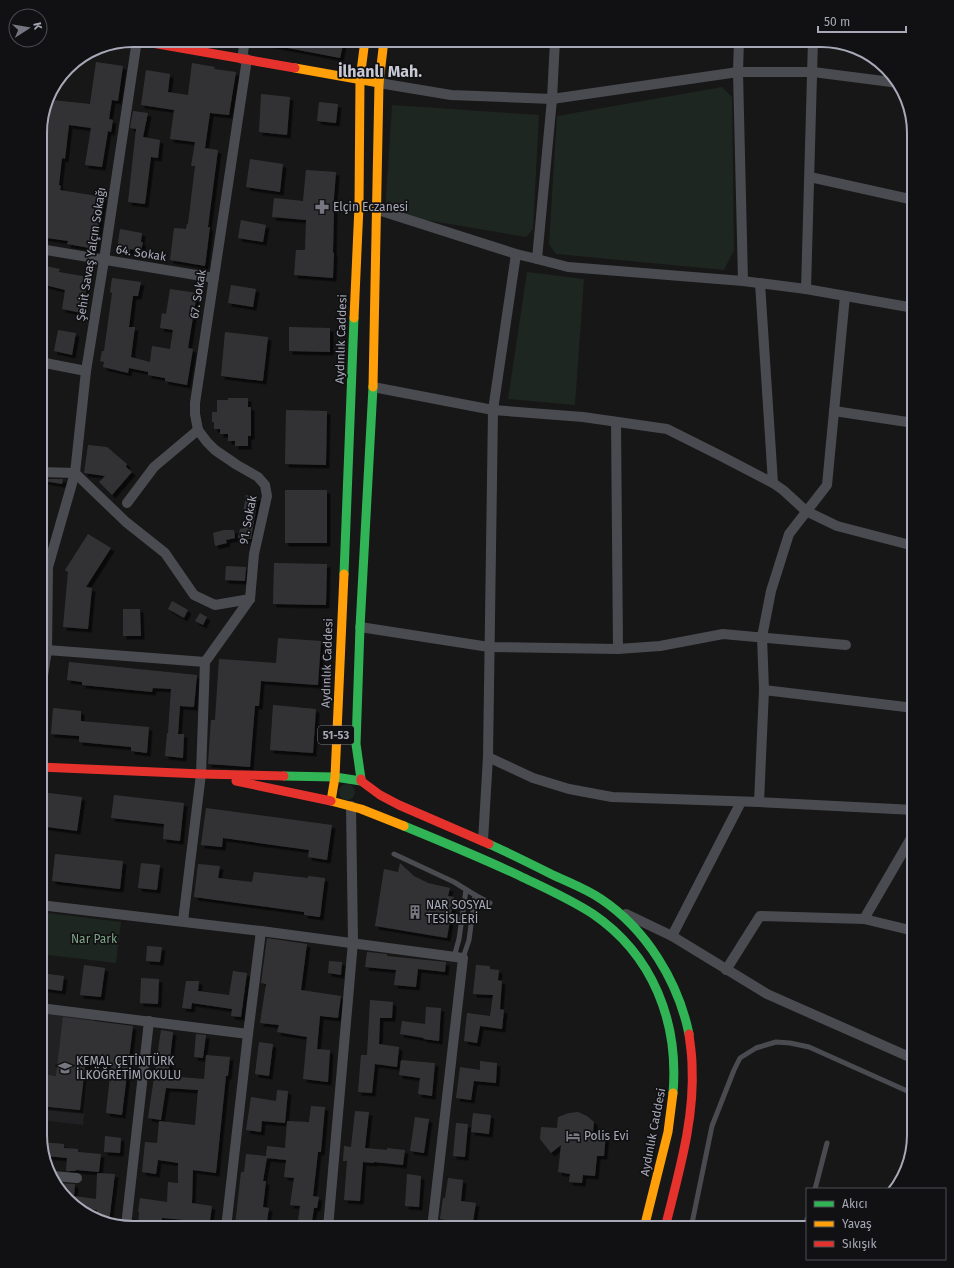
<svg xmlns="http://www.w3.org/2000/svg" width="954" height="1268" viewBox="0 0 954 1268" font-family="'Fira Sans',sans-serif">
<defs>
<filter id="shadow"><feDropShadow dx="3.5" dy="3.5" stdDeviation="0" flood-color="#0009"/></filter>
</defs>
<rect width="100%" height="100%" fill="#171717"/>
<path fill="#212023" d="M40 1009 95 1016 83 1125 40 1120Z"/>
<g fill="#1e2621">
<path d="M722 87 732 97 734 250 724 270 556 254 549 244 557 116Z"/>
<path d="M392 105 539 115 533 229 526 237 385 213Z"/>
<path d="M527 272 584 279 575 405 508 399Z"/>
<circle cx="347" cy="792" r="8"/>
<path d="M40 912 121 922 116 963 40 954Z"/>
</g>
<g fill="#333335" filter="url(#shadow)">
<path d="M268 40H344L340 58 267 44Z"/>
<path d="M96 62 123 66 118 101 112 100 109 119 113 120 111 132 108 131 102 167 85 165 91 128 69 125 65 159 62 158 59 185 61 186 60 190 103 197 95 249 67 244 68 241 40 237V179L46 132H48L52 100 90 104Z"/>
<path d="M192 63 215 67 214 69 236 72 229 115 210 113 205 148 218 150 208 227H210L205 266 170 260 174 228 186 229 187 224H188L195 166H191L195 142 170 139 174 110 141 105 146 70 170 74 168 92 188 95Z"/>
<path d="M261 94 290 97 287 135 259 132Z"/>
<path d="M319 102 338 104 336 123 317 121Z"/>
<path d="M133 111 148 113 143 137 160 140 158 158 151 157 145 204 128 202 136 129 130 128Z"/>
<path d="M250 159 283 164 280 192 246 187Z"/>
<path d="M306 170 336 172 333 210H334L333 252 334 253 333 278 294 275 296 250H305L306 220 272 217 274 198 303 201Z"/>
<path d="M241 220 266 225 263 242 238 238Z"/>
<path d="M120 229 142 233 141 242H143L141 251 130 249V252L117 250Z"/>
<path d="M45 266 60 269 59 272 88 277 82 313 62 309 65 290 41 284Z"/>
<path d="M112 278 141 282 138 296H133L129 327H135L131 357 150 362 152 346 170 349 173 330 160 328 162 313 166 314 170 289 197 293 188 348 193 349 187 385 165 381V378L148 375V372L129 368 128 373 103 367 104 362 100 361 102 351H104L112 293 110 292Z"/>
<path d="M231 285 256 289 253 307 228 303Z"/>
<path d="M289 327 330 328V352L289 351Z"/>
<path d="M58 330 76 333 72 355 54 351Z"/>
<path d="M225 332 268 337 263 381 221 376Z"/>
<path d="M228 398H248V407H251V436H248V446H235V441H228V434H220V429H214V422H212V412H217V400H228Z"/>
<path d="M286 410 327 411 326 465 285 464Z"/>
<path d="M88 445 107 447 127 464 126 467 132 472 112 495 99 482 105 476 84 473Z"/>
<path d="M44 479H63L62 484 44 481Z"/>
<rect x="285" y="490" width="42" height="53"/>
<path d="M246 495 258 497 251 539 238 538 240 529 245 528 246 513 243 512Z"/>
<path d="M224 530H234L235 538 226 540 227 543 215 546 213 533Z"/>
<path d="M88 534 111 548 86 587 92 588 88 629 63 627 68 572 65 570Z"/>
<path d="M274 563 327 564 326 605 273 604Z"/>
<path d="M226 566 246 567 245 581 225 580Z"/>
<path d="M172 601 188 610 184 618 168 609Z"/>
<path d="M123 609H140L141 636H123Z"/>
<path d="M200 613 207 617 203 625 195 621Z"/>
<path d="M278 638 321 641 318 685 261 681 259 706H255L250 767 208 764 211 720H215L219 659 276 663Z"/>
<path d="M69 662 197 675 194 707 180 706 178 734H184L183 758 165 756 167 733H168L171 689 153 688 152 692 82 685V682L67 680Z"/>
<path d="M273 705 316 709 313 753 270 750Z"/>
<path d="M53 708 81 711V721L149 727 147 753 131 751V747L79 742V736L51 734Z"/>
<path d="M40 792 82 797 77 831 40 826Z"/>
<path d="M114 795 184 803 180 841 163 839 164 824 111 818Z"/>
<path d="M206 808 332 825 327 860 308 857 309 850 223 838 222 847 201 845Z"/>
<path d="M55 854 123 861 120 889 52 881Z"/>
<path d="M141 863 160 865 157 890 138 888Z"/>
<path d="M400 863 414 876 428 883 450 888 448 896 454 897 447 938 375 926 384 869 398 872Z"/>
<path d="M198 864 220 866 218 878 252 882 254 872 308 878V876L325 878 320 917 304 915V912L194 897Z"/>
<path d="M267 938 307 944 301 990 341 996 338 1018 320 1016 317 1049 330 1050 328 1082 303 1079 307 1037 277 1032 279 1025 260 1023 266 984 261 983Z"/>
<path d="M147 946 162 947 160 962 146 961Z"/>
<path d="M367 952 387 954V956L446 962 445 972 418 969 416 987 394 985 396 970 365 967Z"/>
<path d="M329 961 342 962 341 975 328 973Z"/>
<path d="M84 965 105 968 101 997 80 995Z"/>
<path d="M476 965 490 966V969L499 970 498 980 502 981 500 1009 504 1010 502 1029 480 1026 477 1043 464 1041 467 1013 490 1016 493 995 473 994Z"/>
<path d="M233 971 247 973 241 1017 231 1016 232 1009 192 1003 191 1009 182 1008 186 981H199L198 991 229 995Z"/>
<path d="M40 973 64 976 62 991 40 988Z"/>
<path d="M141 978 159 979 158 1004 140 1003Z"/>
<path d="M370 1000 393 1002 392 1018H380L379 1044 399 1047 397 1067 375 1064 372 1093 358 1092 361 1055H367Z"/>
<path d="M426 1007 441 1008 439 1041 423 1039 424 1038 400 1034 402 1021 425 1024Z"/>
<path d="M63 1017 133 1026 122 1115 106 1113 111 1066 87 1063V1066H85L80 1110 40 1106V1074L56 1076Z"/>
<path d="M161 1030 173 1032 168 1076 204 1079 206 1055 230 1057 228 1076H226L216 1173 193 1170 192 1203 212 1206 209 1228H195L196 1221 162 1218V1228H138L139 1212H138L140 1198 167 1202 168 1182 178 1183V1163L158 1160 156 1174 142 1172 145 1142 157 1143 159 1121 195 1125 198 1090 166 1088 161 1120 148 1118Z"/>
<path d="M196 1034 206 1035 203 1058 194 1057Z"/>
<path d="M259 1042 273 1044 269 1076 255 1074Z"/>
<path d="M401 1060 435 1063 432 1096 418 1094 420 1078 399 1075Z"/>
<path d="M480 1061 497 1063 496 1083 474 1081 471 1100 456 1098 460 1067 480 1070Z"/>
<path d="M277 1090 288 1091 285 1123 262 1121 261 1132 246 1130 251 1097 276 1101Z"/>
<path d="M311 1106 325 1107 321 1152H318L313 1196 319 1197 317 1208H314L311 1228H297L300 1206 290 1205 294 1178 284 1177 286 1160 267 1158 263 1181H266L263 1207 269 1208 266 1228 235 1226 241 1172H244L246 1154 266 1156 267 1146 285 1148 287 1121 309 1122Z"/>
<path d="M355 1111 369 1112 365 1148 387 1150V1148L405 1150 403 1165 374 1162V1163L363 1162 360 1201 344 1200 347 1161H343L344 1146 351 1147Z"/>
<path d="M578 1112 587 1116 594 1122 593 1132 606 1133 604 1156H597L595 1176 583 1175 582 1183 569 1182 570 1174 558 1172 561 1145 551 1153 540 1139 541 1127 557 1128 558 1117 569 1113Z"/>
<path d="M473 1113 491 1115 489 1134 471 1132Z"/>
<path d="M415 1117 429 1119 424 1153 410 1151Z"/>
<path d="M456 1123 468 1124 465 1157 453 1156Z"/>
<path d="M105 1136 121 1138 120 1153 104 1152Z"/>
<path d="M42 1142 64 1144V1148L78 1149V1152L101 1154 99 1172 76 1170V1171H66L67 1158 46 1156Z"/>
<path d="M97 1173 115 1174 109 1222 96 1218 97 1210 78 1208 56 1186 54 1183 75 1184 74 1196 96 1199Z"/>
<path d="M407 1174 421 1176 419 1207 405 1206Z"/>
<path d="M448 1178 463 1180 461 1201 476 1203 472 1228H459V1222L440 1219 443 1198H445Z"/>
</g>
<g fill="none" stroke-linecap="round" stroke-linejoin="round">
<g stroke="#4a4b50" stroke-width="5">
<path d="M394 854 454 882 475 895"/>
<path d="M454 957 459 939 466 890"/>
<path d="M463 958 469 940 475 895 490 903"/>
<path d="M815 1189 827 1143"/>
<path d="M691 1228 712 1126 734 1070 740 1058 756 1048 776 1042 790 1043 809 1047 914 1094"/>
<path d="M805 1228 807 1219"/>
</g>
<g stroke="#4a4b50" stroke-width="10">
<path d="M739 40 738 72 743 281"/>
<path d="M242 59 245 40"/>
<path d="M379 83 451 95 552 99 738 72H813L899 83"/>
<path d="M810 177 914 200"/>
<path d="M378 210 516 254 537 259 552 99 555 40"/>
<path d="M40 249 214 278"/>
<path d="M537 259 568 267 743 281 806 289 914 308"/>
<path d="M760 283 773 483"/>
<path d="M806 289 813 40"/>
<path d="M40 362 86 371"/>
<path d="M373 387 493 410 583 417 667 429 721 456 773 483 783 490 806 511 837 526 914 546"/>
<path d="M834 411 914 423"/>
<path d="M616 422 618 649"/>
<path d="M198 430 207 442 215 450 237 465 258 477 265 485 267 496 254 554 250 599"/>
<path d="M40 472 75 473 126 522 165 553 194 595 215 605 250 599"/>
<path d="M127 503 154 467 198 430 195 414V403L247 59"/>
<path d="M360 627 489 647 618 649 660 646 723 634 846 645"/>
<path d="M47 650 48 567 75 473 86 371 104 260 137 40"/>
<path d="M764 690 914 708"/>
<path d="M40 695 47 650 205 662"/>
<path d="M488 757 533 778 569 789 612 797 759 802 914 810"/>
<path d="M759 802 764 690 762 637 771 591 789 534 827 485 845 296"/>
<path d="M483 841 488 757 493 410 516 254"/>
<path d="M40 905 261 931 463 958 432 1228"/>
<path d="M626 914 672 936 767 994 914 1059"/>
<path d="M864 919 914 833"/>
<path d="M183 921 201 774 205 662 250 599"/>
<path d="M672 936 741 802"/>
<path d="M726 970 760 916 864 919 914 931"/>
<path d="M40 1008 248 1034 226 1228"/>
<path d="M248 1034 261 931"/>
<path d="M52 1176 77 1178"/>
<path d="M126 1226 149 1021"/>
<path d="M328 1228 353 942 351 806"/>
</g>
<g stroke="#30b455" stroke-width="9">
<path d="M344 574 354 318"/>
<path d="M284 776 335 777 361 781"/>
<path d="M361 779 356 744 360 627 373 387"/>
<path d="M404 826C443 842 482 858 520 876 545 888 570 899 593 914 653 955 679 1022 673 1093"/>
<path d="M489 844C509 853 529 863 549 873 567 882 585 888 601 899 646 929 678 981 689 1034"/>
</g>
<g stroke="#ff9f0a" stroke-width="9">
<path d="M295 68 379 83"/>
<path d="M354 318 359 206 360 79 365 40"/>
<path d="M373 387 379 83 384 40"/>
<path d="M344 574 335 777 331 801 361 809 404 826"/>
<path d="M644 1228 668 1132 673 1093"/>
</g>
<g stroke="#e5322d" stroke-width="9">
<path d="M135 40 295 68"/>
<path d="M40 767 201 774 284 776"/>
<path d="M361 779V781L380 795 399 805 489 844"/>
<path d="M236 781 331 801"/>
<path d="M665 1228C678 1175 695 1120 692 1065 692 1054 690 1044 689 1034"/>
</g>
</g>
<defs>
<symbol id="pharmacy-bare" viewBox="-9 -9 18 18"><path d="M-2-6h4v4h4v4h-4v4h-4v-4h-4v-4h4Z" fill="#757680" stroke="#111113" stroke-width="2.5" paint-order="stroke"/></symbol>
<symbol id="building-bare" viewBox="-9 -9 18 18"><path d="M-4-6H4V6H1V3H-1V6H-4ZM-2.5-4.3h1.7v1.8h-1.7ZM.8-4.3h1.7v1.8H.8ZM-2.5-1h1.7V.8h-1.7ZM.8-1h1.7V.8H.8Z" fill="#757680" stroke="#111113" stroke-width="2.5" paint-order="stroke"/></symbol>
<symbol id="school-bare" viewBox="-9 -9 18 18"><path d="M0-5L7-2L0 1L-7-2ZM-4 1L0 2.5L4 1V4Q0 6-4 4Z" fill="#757680" stroke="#111113" stroke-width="2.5" paint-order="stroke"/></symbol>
<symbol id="hotel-bare" viewBox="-9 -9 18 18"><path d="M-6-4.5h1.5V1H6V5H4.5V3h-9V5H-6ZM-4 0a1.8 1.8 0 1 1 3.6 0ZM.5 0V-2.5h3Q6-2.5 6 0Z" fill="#757680" stroke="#111113" stroke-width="2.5" paint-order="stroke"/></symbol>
</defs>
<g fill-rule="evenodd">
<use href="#pharmacy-bare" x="312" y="197" width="20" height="20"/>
<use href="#building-bare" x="405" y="902" width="20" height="20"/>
<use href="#school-bare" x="55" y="1058" width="20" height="20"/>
<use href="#hotel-bare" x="563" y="1126" width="20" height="20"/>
</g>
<g text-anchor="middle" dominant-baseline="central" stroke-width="3.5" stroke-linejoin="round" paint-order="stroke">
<rect fill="#111113" stroke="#7a7b86" stroke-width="1" x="318" y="726" width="36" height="18" rx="3"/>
<g font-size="11" font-weight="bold" fill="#a7a9b8">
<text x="336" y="735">51-53</text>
</g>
<g font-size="12" fill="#a7a9b8" stroke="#111113" text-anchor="start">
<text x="333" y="207">Elçin Eczanesi</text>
<text x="426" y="905">NAR SOSYAL<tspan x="426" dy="14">TESİSLERİ</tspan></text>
<text x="76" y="1061">KEMAL ÇETİNTÜRK<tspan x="76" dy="14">İLKÖĞRETİM OKULU</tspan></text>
<text x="584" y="1136">Polis Evi</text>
</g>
<g font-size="12" fill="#a7a9b8" stroke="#111113">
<text transform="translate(141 253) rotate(9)">64. Sokak</text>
<text transform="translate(91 254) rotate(-81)">Şehit Savaş Yalçın Sokağı</text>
<text transform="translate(198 294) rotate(-81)">67. Sokak</text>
<text transform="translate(341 339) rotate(-88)">Aydınlık Caddesi</text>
<text transform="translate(248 520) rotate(-79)">91. Sokak</text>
<text transform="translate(327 663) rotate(-88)">Aydınlık Caddesi</text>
<text transform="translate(653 1132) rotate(-79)">Aydınlık Caddesi</text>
</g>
<g font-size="12" fill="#7da486" stroke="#111113">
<text x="94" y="939">Nar Park</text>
</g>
<g font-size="16" font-weight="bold" fill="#c8c9d4" stroke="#111113">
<text x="380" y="71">İlhanlı Mah.</text>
</g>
</g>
<path d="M0 0H954V1268H0ZM133 47H821A86 86 0 0 1 907 133V1135A86 86 0 0 1 821 1221H133A86 86 0 0 1 47 1135V133A86 86 0 0 1 133 47Z" fill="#111113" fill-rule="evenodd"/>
<path fill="none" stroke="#a7a9b8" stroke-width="2" d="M133 47H821A86 86 0 0 1 907 133V1135A86 86 0 0 1 821 1221H133A86 86 0 0 1 47 1135V133A86 86 0 0 1 133 47Z"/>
<rect x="806" y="1188" width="140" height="72" fill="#111113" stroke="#4d4e55"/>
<rect x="814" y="1201" width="20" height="6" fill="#30b455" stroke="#4d4e55"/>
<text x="842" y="1208" font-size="12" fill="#a7a9b8">Akıcı</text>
<rect x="814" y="1221" width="20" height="6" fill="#ff9f0a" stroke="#4d4e55"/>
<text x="842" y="1228" font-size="12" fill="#a7a9b8">Yavaş</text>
<rect x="814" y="1241" width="20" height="6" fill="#e5322d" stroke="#4d4e55"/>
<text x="842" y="1248" font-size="12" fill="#a7a9b8">Sıkışık</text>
<g transform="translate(28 28) rotate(78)"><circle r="19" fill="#111113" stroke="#4d4e55"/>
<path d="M0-3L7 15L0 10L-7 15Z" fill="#757680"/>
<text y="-6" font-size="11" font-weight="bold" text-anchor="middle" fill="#a7a9b8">K</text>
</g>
<path d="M818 26v6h88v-6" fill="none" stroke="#a7a9b8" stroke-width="2"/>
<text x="824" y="26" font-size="12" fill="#a7a9b8" stroke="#111113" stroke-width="3" paint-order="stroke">50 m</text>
</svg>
